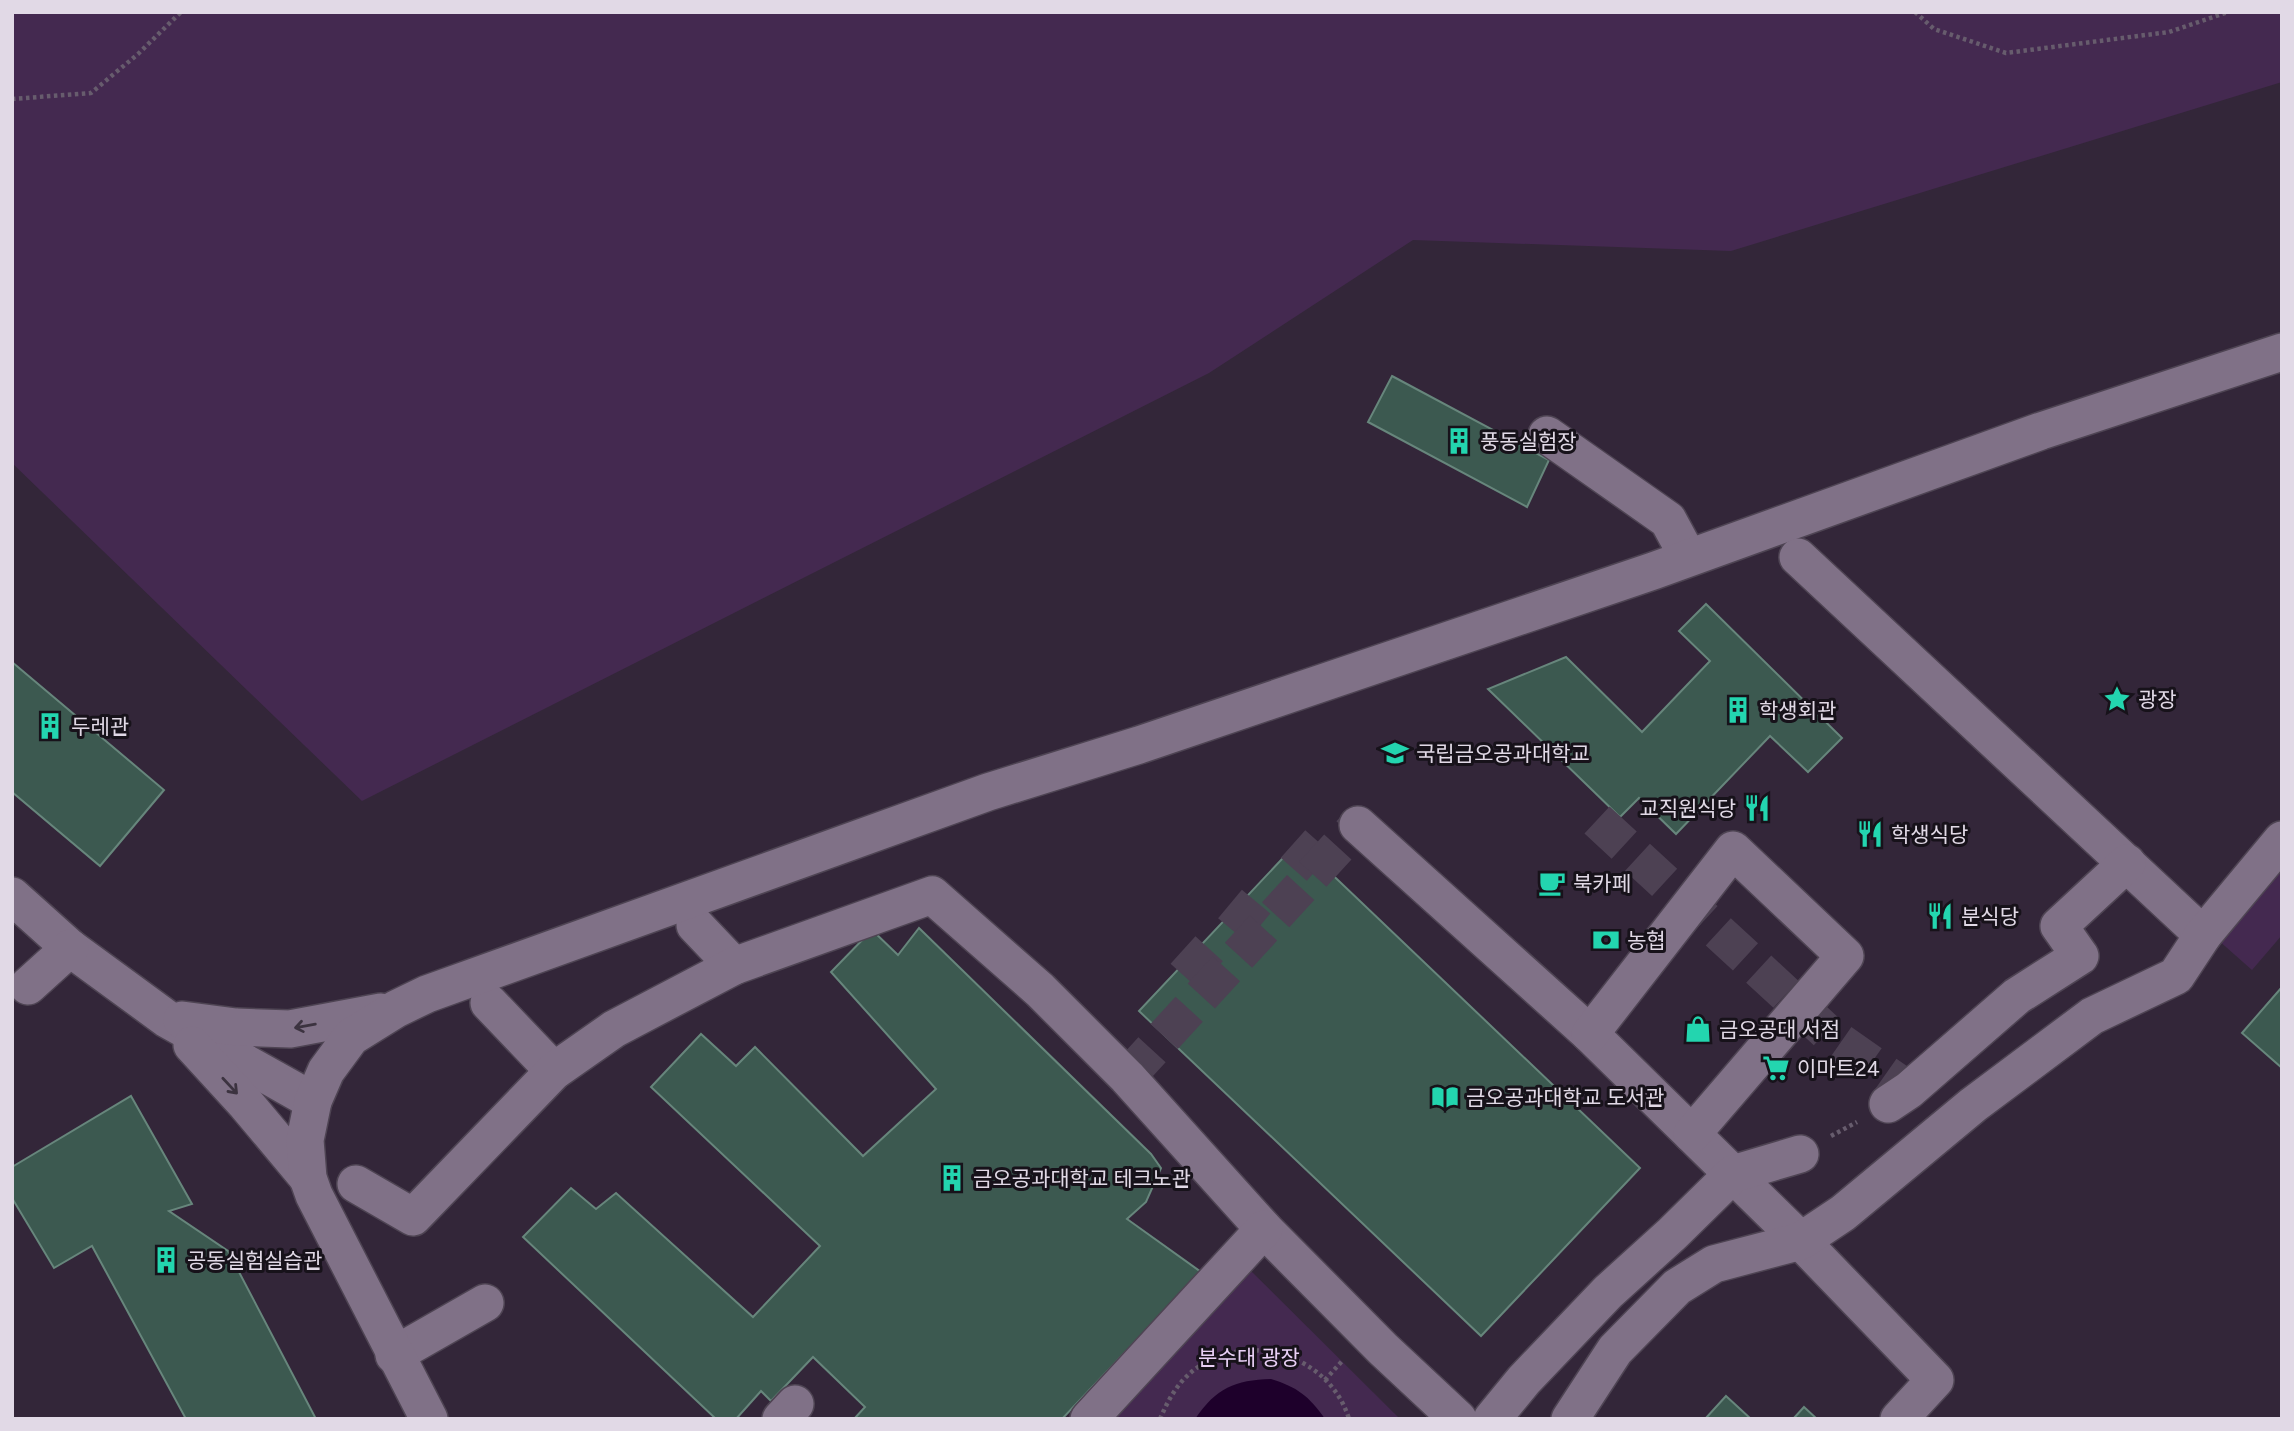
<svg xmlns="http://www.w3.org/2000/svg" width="2294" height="1431" viewBox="0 0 2294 1431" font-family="Figtree,'Noto Sans KR',sans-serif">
<rect width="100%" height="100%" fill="#332639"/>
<g fill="#442950">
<path d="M12 12H2282V82L1731 251 1413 240 1209 373 362 801 12 463Z"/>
<path d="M2282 847V935L2252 970 2209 932Z"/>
<path d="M1249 1269 1400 1419H1101Z"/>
</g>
<path fill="#1e002b" d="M1271 1379C1297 1387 1309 1396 1325 1419H1195C1216 1388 1235 1380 1271 1379Z"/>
<g fill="#3c5950" stroke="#67867c" stroke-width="2">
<path d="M1392 376 1549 460 1527 507 1368 422Z"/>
<path d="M1706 604 1842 738 1808 772 1770 736 1676 834 1639 798 1620 817 1488 689 1566 657 1642 732 1710 661 1679 631Z"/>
<path d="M12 662 164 790 100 866 12 792Z"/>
<path d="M1298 842 1640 1168 1481 1336 1139 1011Z"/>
<path d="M919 928 1151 1154 1161 1168 1146 1202 1127 1219 1201 1272 1062 1419H854L865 1407 813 1357 771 1401 761 1391 736 1419H716L523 1237 571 1188 596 1209 616 1193 753 1317 820 1246 651 1087 701 1034 736 1066 755 1047 863 1156 936 1089 831 972 872 930 898 955Z"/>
<path d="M2282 987V1068L2242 1033Z"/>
<path d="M131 1096 192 1204 169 1211 228 1251 316 1419H186L92 1246 54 1268 12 1198V1167Z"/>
<path d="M1726 1396 1751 1419H1705Z"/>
<path d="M1804 1407 1817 1419H1793Z"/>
</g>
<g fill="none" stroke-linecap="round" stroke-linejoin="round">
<g stroke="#4d4153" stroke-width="37" stroke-dasharray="37 18" stroke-linecap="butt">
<path d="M1597 820 1829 1034 1909 1090"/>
<path d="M1293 844 1319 867"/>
<path d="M1230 904 1261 930"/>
<path d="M1183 950 1216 980"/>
<path d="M1127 1077 1358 825"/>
</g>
<defs>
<g id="minor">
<path d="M1547 435 1668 520 1688 557"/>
<path d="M1798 557 2203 935"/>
<path d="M1358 825 1590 1034 1801 1241 1935 1380 1899 1419"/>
<path d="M12 896 70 948 167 1019 313 1101"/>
<path d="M695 925 734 966"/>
<path d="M28 986 70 948"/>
<path d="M489 1003 554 1071"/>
<path d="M182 1020 236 1027 290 1029 381 1012"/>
<path d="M1590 1034 1733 850 1845 956 1692 1134"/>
<path d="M192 1045 246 1104 308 1178"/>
<path d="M1888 1104 1909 1090 2017 996 2080 956 2059 926 2127 863"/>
<path d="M356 1184 413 1217 554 1071 614 1029 734 966 932 895 1040 990 1127 1077 1264 1229 1383 1349 1458 1419"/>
<path d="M394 1355 485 1303"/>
<path d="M429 1419 314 1195 308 1178 305 1140 313 1101 326 1071 351 1037 396 1009 427 994 988 792 1139 745 1653 571 2041 431 2282 352"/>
<path d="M781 1419 795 1404"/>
<path d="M1089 1419 1264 1229"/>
<path d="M1492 1419 1524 1380 1608 1292 1672 1234 1733 1174 1800 1154"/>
<path d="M1570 1419 1615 1350 1677 1287 1714 1264 1801 1241 1843 1213 1973 1105 2092 1016 2176 976 2203 935 2282 840"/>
</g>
</defs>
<use href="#minor" stroke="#4e4453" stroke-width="40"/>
<g stroke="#675c6d" stroke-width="4.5" stroke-dasharray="3.5 3.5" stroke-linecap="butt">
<path d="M1915 12 1934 29 2006 53 2169 32 2228 12"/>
<path d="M12 99 91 93 138 54 181 12"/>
<path d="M1831 1136 1857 1122"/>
<path d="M1325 1380 1343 1360"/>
<path d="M1160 1419C1169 1398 1179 1380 1198 1367 1251 1331 1330 1356 1349 1419"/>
</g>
<use href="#minor" stroke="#807187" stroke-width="37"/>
</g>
<defs><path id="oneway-shaft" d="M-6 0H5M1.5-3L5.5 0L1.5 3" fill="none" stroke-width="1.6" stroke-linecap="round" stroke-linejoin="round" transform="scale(1.75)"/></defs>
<g stroke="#3c3340">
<use href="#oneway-shaft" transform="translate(305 1026) rotate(170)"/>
<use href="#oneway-shaft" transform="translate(230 1086) rotate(47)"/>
</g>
<defs>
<symbol id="building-bare" viewBox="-9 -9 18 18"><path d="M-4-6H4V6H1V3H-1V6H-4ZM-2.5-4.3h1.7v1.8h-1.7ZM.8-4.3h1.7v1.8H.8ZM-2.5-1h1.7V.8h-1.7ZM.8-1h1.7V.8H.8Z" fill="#23d5af" stroke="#17121a" stroke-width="2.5" paint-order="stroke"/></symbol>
<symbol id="sight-bare" viewBox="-9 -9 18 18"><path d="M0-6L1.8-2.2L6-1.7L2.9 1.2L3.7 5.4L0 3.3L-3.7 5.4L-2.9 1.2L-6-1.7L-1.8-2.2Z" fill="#23d5af" stroke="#17121a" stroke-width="2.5" paint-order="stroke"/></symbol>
<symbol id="university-bare" viewBox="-9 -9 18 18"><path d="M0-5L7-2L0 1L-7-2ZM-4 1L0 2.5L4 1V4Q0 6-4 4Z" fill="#23d5af" stroke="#17121a" stroke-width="2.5" paint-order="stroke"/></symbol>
<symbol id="restaurant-bare" viewBox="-9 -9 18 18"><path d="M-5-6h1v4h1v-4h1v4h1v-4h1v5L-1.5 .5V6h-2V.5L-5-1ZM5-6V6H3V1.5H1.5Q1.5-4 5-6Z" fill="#23d5af" stroke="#17121a" stroke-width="2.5" paint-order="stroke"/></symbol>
<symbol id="cafe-bare" viewBox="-9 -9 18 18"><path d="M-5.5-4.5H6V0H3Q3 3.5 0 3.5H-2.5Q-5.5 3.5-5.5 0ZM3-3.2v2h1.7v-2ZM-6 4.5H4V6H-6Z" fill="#23d5af" stroke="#17121a" stroke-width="2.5" paint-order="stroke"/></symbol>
<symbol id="bank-bare" viewBox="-9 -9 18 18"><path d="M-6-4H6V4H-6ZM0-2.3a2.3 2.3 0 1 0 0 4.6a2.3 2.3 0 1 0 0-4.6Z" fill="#23d5af" stroke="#17121a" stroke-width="2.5" paint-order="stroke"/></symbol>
<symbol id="shop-bare" viewBox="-9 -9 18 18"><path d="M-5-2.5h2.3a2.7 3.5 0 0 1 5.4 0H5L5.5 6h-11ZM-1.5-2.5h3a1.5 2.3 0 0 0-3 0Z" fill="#23d5af" stroke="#17121a" stroke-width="2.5" paint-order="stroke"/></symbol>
<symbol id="supermarket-bare" viewBox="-9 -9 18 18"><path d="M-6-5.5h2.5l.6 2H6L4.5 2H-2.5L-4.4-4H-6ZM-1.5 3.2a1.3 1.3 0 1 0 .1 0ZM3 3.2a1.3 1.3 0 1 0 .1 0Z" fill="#23d5af" stroke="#17121a" stroke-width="2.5" paint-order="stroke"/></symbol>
<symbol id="library-bare" viewBox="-9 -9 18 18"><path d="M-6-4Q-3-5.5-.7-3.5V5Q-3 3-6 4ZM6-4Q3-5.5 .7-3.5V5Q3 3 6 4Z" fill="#23d5af" stroke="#17121a" stroke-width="2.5" paint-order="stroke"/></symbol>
</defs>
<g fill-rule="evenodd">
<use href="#building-bare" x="1440" y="422" width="38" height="38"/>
<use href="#sight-bare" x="2098" y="680" width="38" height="38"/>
<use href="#building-bare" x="1719" y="691" width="38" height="38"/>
<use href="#building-bare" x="31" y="707" width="38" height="38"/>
<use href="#university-bare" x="1376" y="734" width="38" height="38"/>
<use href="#restaurant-bare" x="1738" y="789" width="38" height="38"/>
<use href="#restaurant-bare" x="1851" y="815" width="38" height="38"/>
<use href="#cafe-bare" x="1533" y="864" width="38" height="38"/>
<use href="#restaurant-bare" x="1921" y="897" width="38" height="38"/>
<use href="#bank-bare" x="1587" y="921" width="38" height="38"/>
<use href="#shop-bare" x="1679" y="1010" width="38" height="38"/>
<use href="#supermarket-bare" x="1757" y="1049" width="38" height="38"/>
<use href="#library-bare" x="1426" y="1078" width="38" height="38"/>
<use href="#building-bare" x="933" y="1159" width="38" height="38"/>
<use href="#building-bare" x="147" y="1241" width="38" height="38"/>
</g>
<g text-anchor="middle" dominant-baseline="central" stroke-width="6" stroke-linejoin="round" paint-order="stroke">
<g font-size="21" fill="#e1d9e6" stroke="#17121a" text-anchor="start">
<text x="1480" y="441">풍동실험장</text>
<text x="2138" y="699">광장</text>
<text x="1759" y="710">학생회관</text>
<text x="71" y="726">두레관</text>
<text x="1416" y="753">국립금오공과대학교</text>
<text x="1736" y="808" text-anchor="end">교직원식당</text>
<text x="1891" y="834">학생식당</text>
<text x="1573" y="883">북카페</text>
<text x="1961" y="916">분식당</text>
<text x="1627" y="940">농협</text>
<text x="1719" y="1029">금오공대 서점</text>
<text x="1797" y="1068">이마트24</text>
<text x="1466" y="1097">금오공과대학교 도서관</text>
<text x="973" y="1178">금오공과대학교 테크노관</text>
<text x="187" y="1260">공동실험실습관</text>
</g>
<g font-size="21" fill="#e9d0f6" stroke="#17121a">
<text x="1249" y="1357">분수대 광장</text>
</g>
</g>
<rect width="2294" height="1431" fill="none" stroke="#e1d9e6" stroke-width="28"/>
</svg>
